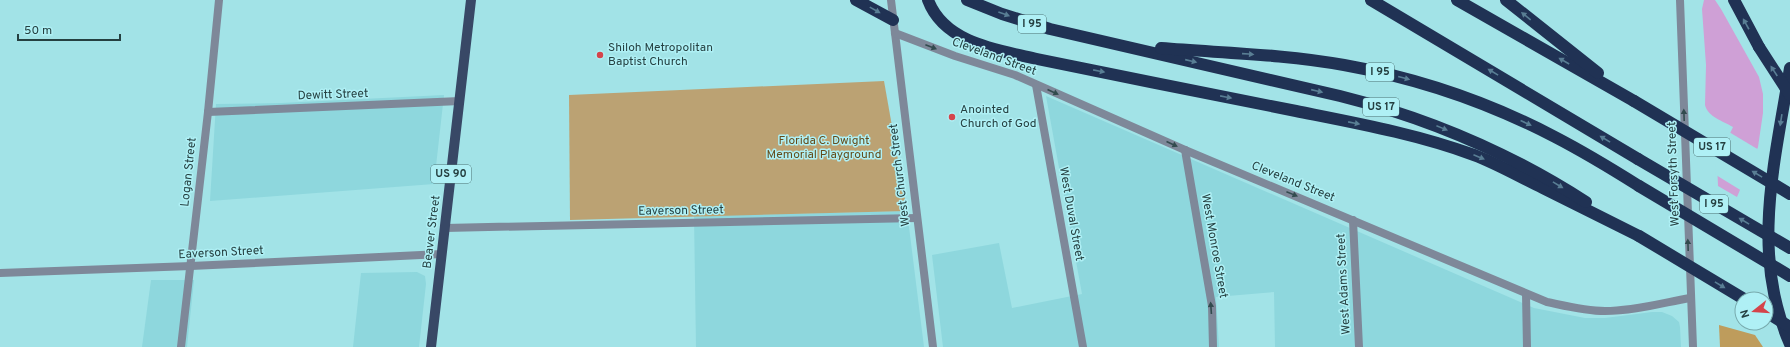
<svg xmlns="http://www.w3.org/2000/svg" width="1790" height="347" viewBox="0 0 1790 347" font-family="Overpass,sans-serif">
<rect width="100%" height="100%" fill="#a2e3e7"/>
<g fill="#8ed7dd">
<path d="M444 95 434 184 210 201 216 104 281 103Z"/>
<path d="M1046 96 1534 308 1585 318H1605L1652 312H1662L1672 316 1679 322 1680 327 1681 347H1275L1274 292 1216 297 1219 347H943L932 255 999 243 1012 308 1082 294Z"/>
<path d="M907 211 924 347H696L694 216Z"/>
<path d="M417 272 425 276 426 284 419 347H353L361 273Z"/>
<path d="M151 280H194L187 347H142Z"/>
</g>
<path fill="#bba273" d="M884 81 907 211 570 220 569 95Z"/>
<path fill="#be9c5c" d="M1719 325 1755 335 1763 347H1720Z"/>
<path fill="#cfa0d6" d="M1704 0H1715L1721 9 1759 77 1763 94V113L1758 147 1737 197 1718 186 1717 161 1733 127C1723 121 1708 117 1705 105L1706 65 1702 9Z"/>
<path fill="#a2e3e7" d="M1729 132 1759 150 1742 191 1716 175 1715 160Z"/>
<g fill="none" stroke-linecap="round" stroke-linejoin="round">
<g stroke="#7e8899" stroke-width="8">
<path d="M1036 85 1083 347"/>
<path d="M208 112 460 101"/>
<path d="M1185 150 1212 306 1213 347"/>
<path d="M1353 220 1359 347"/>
<path d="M445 228 917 218"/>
<path d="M1526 294 1527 347"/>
<path d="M181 347 208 112 219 0"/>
</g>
<g stroke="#7e8899" stroke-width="8">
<path d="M891 0 933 347"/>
<path d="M1680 0 1693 347"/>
<path d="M895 33 955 56 1015 75 1185 150 1547 302C1566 306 1585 311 1605 311 1633 311 1662 303 1690 298"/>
<path d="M0 273 191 266 442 254"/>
</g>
<path stroke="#384866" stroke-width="10" d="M431 347 471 0"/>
<g stroke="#203254" stroke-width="12">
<path d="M856 0 893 20"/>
<path d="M928 0C944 43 997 50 1037 59 1123 77 1210 94 1296 111 1356 123 1417 134 1474 155 1498 164 1520 177 1543 188 1575 204 1607 220 1639 236"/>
<path d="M967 0 1002 14 1050 29 1340 96C1428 118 1510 153 1586 202"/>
<path d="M1371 0 1638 159"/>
<path d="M1457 0 1634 101"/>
<path d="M1506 0 1598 73"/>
<path d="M1734 0 1759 47"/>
<path d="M1161 48C1222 53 1284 54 1344 65 1417 78 1490 103 1555 137 1584 152 1612 169 1639 186"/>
<path d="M1790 68C1775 161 1750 254 1790 344"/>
</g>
<g stroke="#203254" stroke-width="12">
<path d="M1759 47 1790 95"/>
<path d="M1634 101 1790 194"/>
<path d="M1638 159 1790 248"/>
<path d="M1639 186 1790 276"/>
<path d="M1639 236 1744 299"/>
<path d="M1766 312 1790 327"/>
</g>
</g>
<defs><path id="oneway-solid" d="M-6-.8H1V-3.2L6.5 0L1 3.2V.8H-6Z"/></defs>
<g fill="#597e94">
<use href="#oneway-solid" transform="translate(875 10) rotate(29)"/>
<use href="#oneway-solid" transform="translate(1004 14) rotate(20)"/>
<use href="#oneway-solid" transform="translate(1526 16) rotate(-141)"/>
<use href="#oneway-solid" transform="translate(1746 24) rotate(-119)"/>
<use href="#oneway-solid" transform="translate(1248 54) rotate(4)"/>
<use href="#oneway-solid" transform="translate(1191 61) rotate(13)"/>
<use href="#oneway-solid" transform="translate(1564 61) rotate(-150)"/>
<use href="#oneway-solid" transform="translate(1099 71) rotate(11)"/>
<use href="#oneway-solid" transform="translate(1774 71) rotate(-123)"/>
<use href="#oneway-solid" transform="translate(1493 72) rotate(-149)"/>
<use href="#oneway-solid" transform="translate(1404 78) rotate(15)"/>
<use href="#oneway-solid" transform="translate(1317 91) rotate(13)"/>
<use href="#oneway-solid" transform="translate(1226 97) rotate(11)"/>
<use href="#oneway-solid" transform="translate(1781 120) rotate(99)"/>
<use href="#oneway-solid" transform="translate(1354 123) rotate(11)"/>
<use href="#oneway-solid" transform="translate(1526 123) rotate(25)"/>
<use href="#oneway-solid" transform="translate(1442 128) rotate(22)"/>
<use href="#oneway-solid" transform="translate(1605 139) rotate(-149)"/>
<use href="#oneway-solid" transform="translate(1479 157) rotate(23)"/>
<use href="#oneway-solid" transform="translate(1757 174) rotate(-149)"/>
<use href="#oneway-solid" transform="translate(1558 185) rotate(31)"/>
<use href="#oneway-solid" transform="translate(1744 221) rotate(-149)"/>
<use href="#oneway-solid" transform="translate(1720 285) rotate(31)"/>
</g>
<g fill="#324b4e">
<use href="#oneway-solid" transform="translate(931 47) rotate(21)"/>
<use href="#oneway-solid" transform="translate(1053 92) rotate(24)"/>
<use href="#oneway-solid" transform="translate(1684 115) rotate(-92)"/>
<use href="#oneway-solid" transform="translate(1172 144) rotate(24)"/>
<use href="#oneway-solid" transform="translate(1292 194) rotate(22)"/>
<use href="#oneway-solid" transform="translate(1688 245) rotate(-92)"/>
<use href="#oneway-solid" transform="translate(1211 308) rotate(-94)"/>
</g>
<g fill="#d4444b" stroke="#aff0f5" stroke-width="1.5">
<circle cx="600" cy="55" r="4"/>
<circle cx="952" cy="117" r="4"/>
</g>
<g text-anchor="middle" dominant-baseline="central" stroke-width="3" stroke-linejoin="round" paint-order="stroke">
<g fill="#aff0f5" stroke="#4e7577" stroke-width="1">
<rect x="1018" y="15" width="28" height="18" rx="3"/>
<rect x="1366" y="63" width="28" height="18" rx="3"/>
<rect x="1363" y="98" width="36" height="18" rx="3"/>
<rect x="1694" y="138" width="36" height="18" rx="3"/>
<rect x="431" y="165" width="40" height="18" rx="3"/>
<rect x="1700" y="195" width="28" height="18" rx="3"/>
</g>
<g font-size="11" font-weight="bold" fill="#254041">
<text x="1032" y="24">I 95</text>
<text x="1380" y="72">I 95</text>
<text x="1381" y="107">US 17</text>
<text x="1712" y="147">US 17</text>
<text x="451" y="174">US 90</text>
<text x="1714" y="204">I 95</text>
</g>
<g font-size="12" fill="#254041" stroke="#aff0f5" text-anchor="start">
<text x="608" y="48">Shiloh Metropolitan<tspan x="608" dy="14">Baptist Church</tspan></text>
<text x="960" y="110">Anointed<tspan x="960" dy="14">Church of God</tspan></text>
</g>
<g font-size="12" fill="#254041" stroke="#aff0f5">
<text transform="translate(994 57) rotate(20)">Cleveland Street</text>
<text transform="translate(333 95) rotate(-2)">Dewitt Street</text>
<text transform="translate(189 172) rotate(-84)">Logan Street</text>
<text transform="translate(1674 174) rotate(-92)">West Forsyth Street</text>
<text transform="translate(900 175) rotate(-97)">West Church Street</text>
<text transform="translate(1293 182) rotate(22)">Cleveland Street</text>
<text transform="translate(681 211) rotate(-1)">Eaverson Street</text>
<text transform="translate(1071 214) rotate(80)">West Duval Street</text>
<text transform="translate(432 232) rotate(-83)">Beaver Street</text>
<text transform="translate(1214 246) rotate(80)">West Monroe Street</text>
<text transform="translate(221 253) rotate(-3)">Eaverson Street</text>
<text transform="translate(1344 284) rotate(-93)">West Adams Street</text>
</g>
<g font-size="12" fill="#654c1b" stroke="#aff0f5">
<text x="824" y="141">Florida C. Dwight<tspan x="824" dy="14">Memorial Playground</tspan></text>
</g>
</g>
<g transform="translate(1754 311) rotate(253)"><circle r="19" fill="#aff0f5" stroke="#78aaad"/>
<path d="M0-3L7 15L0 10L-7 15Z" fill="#d4444b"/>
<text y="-6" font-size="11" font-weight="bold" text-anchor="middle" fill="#254041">N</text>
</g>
<path d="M18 34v6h102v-6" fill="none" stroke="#254041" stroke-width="2"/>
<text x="24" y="34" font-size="12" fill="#254041" stroke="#aff0f5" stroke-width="3" paint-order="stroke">50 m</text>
</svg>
